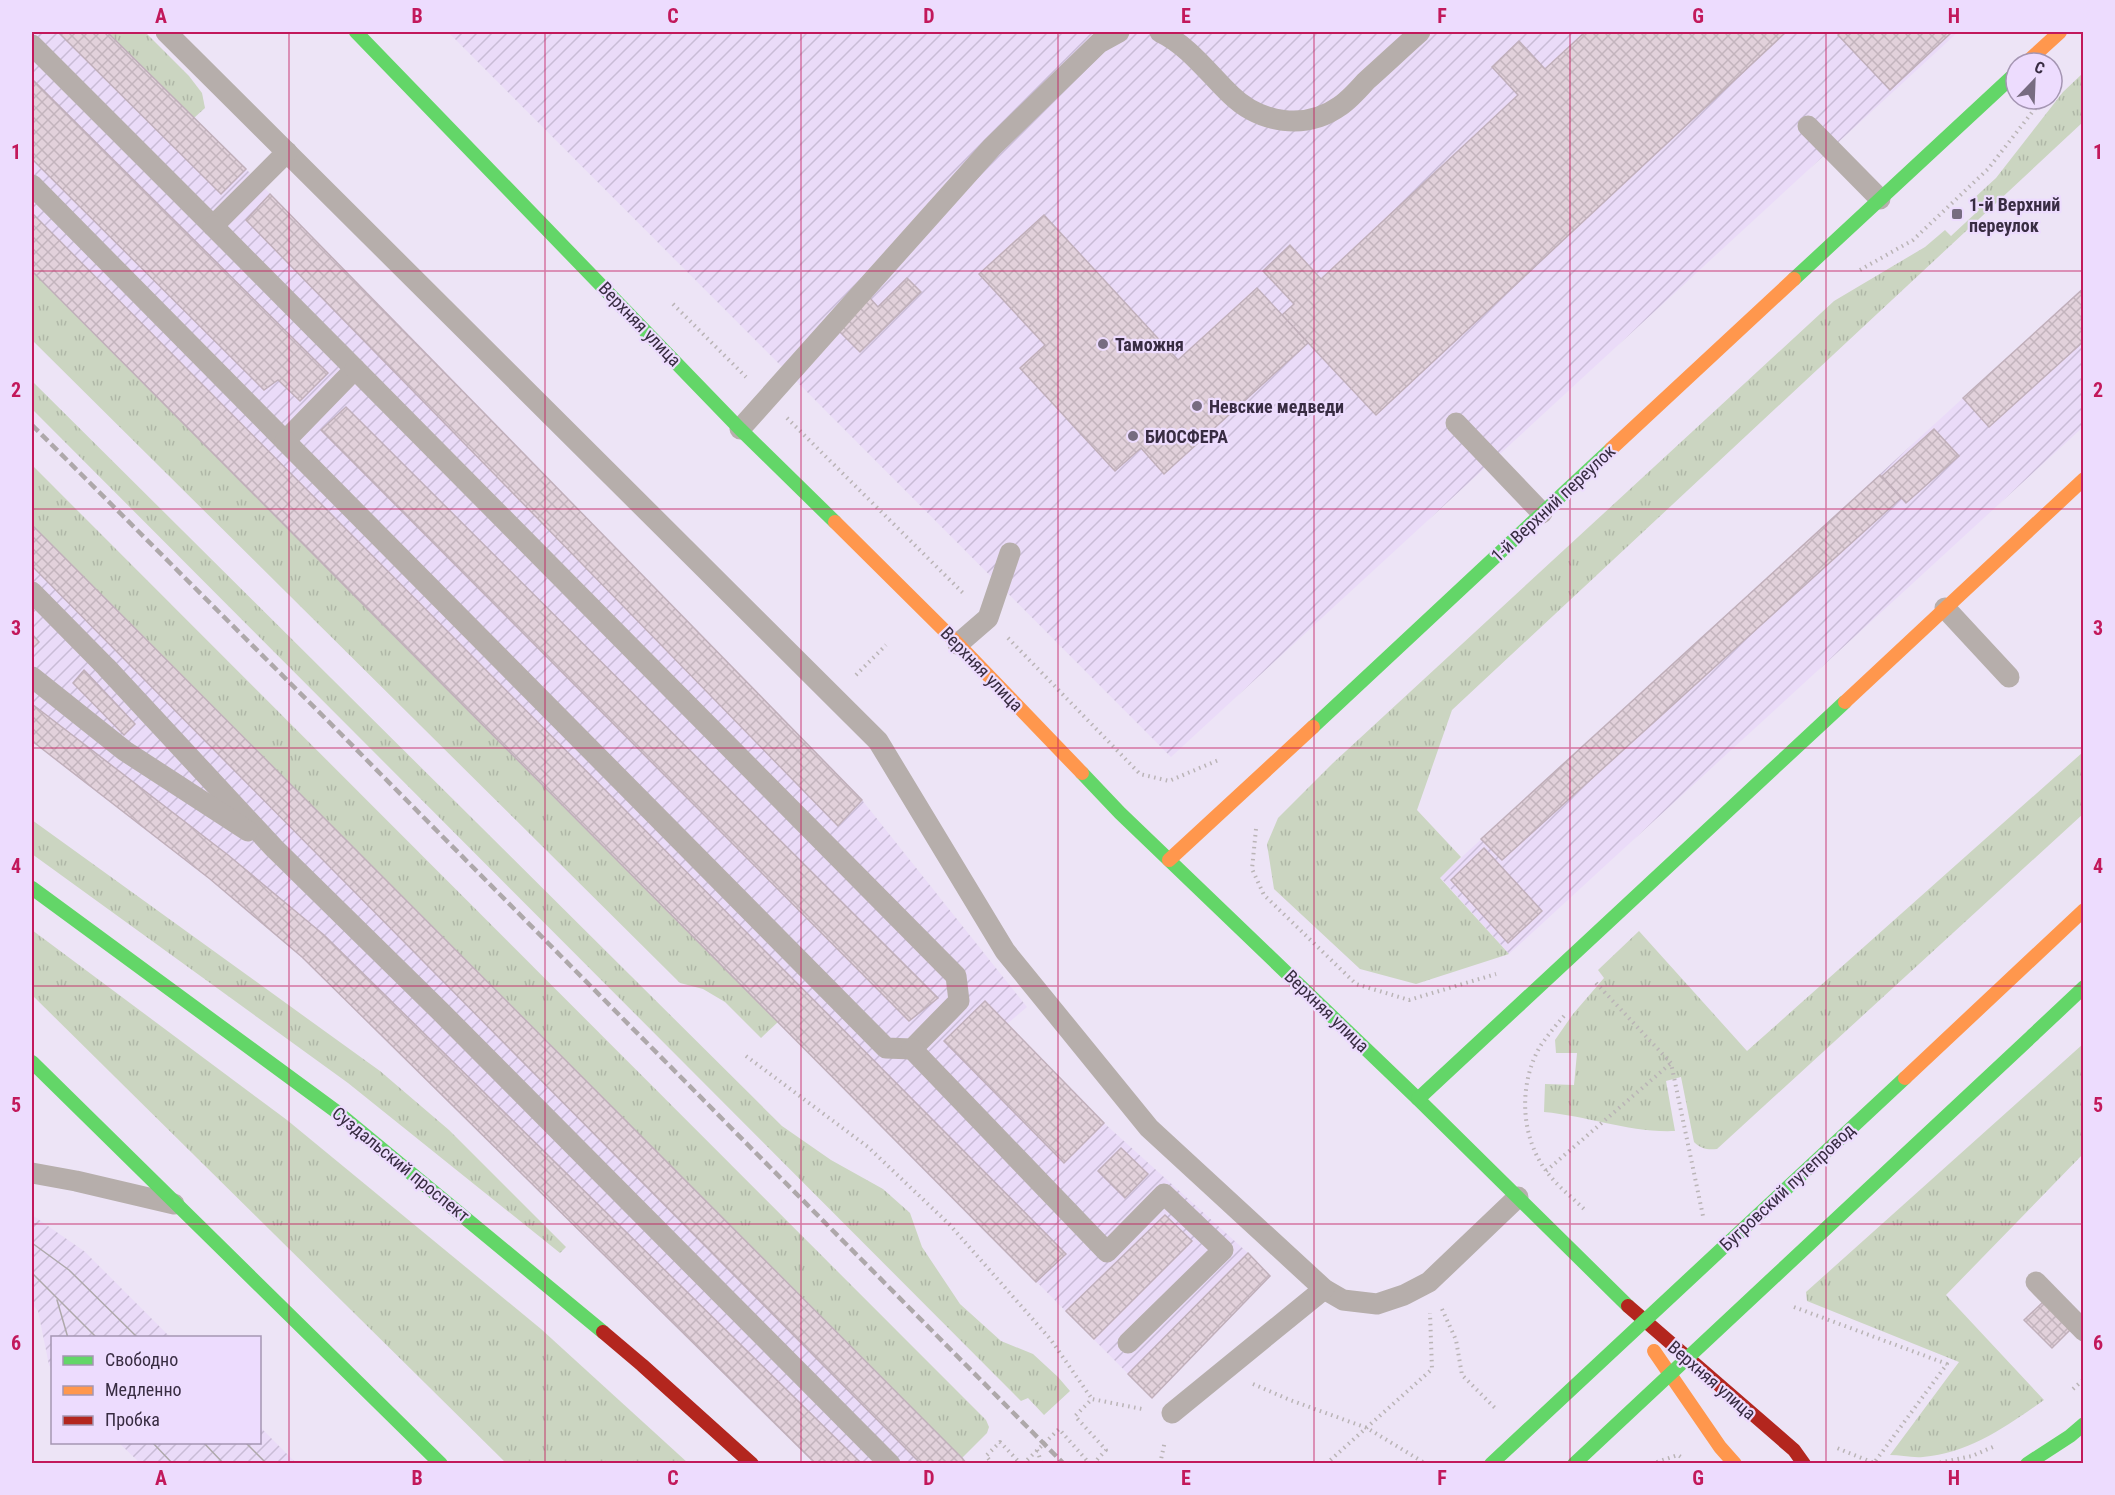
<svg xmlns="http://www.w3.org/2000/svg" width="2115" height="1495" viewBox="0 0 2115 1495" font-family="'Roboto Condensed',sans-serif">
<defs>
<pattern id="industrial-furrows" width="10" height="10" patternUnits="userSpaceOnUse" patternTransform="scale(1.5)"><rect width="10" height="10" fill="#eadbf8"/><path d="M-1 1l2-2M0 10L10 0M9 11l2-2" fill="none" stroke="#c9bcd6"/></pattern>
<pattern id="grass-tufts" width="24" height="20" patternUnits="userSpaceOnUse" patternTransform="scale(1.5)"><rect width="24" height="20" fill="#cbd5c1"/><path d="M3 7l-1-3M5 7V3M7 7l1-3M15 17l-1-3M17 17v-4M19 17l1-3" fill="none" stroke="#afb7a7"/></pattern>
<pattern id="building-cross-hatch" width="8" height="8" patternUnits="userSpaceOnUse" patternTransform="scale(1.5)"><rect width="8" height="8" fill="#e2d1db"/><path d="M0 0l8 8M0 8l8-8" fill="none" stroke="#c3b4bd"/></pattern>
</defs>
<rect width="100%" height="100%" fill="#ede4f6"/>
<g fill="url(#industrial-furrows)">
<path d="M32 32H107L246 169 862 800 1027 1007 1007 1024 1104 1123 1248 1253 1270 1276 1152 1398 32 271Z"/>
<path d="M448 32H1958L1171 757Z"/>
<path d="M2083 288V427L1509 954 1440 877Z"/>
<path d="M32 525 967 1463H816L302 957 210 879 32 741Z"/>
<path d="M32 1215 84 1251 170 1337 52 1338V1370L49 1365 38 1311 32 1304Z"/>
<path d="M260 1427 296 1463H140L119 1443 260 1442Z"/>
</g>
<g fill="url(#grass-tufts)">
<path d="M107 32H145L189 76 202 93 205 108 194 118Z"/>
<path d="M2083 73V122L1452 710 1417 810 1461 857 1440 878 1509 954 1416 984 1360 969 1274 889 1267 844 1278 818 1333 763 1834 301 1925 247 1945 230 1951 236 1979 210 1971 201 1996 178 2063 92Z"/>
<path d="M32 271 778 1022 761 1038 725 1002 703 989 680 983 32 340Z"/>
<path d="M32 381 782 1126 831 1160 883 1189 910 1213 922 1247 960 1304 1001 1341 1033 1354 1058 1377 1070 1391 1044 1415 1028 1398 1021 1401 32 409Z"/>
<path d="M32 465 986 1420 989 1427 987 1433 962 1458 32 525Z"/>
<path d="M2083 752V814L1717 1149C1708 1150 1701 1149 1694 1142L1681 1077 1666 1081 1675 1131C1630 1133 1588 1116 1544 1112L1545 1084 1574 1085 1577 1053H1556L1555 1040 1573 1014 1604 978 1598 970 1639 931 1747 1051Z"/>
<path d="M32 820 380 1071 449 1130 566 1247 560 1253 348 1083 32 854Z"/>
<path d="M32 930 287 1120 541 1329 688 1463H506L32 995Z"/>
<path d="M2083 1044V1154L1946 1295 2044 1400C2007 1426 1970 1453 1923 1457 1912 1458 1900 1455 1890 1455L1959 1362 1807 1301 1806 1292Z"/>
</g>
<g fill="url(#building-cross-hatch)" stroke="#c0afba" stroke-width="1.5">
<path d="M58 32H107L246 169 221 194Z"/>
<path d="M1585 32H1786L1376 415 1282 315 1294 304 1263 271 1290 245 1321 279 1518 95 1492 67 1519 41 1545 69Z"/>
<path d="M1841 32H1952L1890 90 1838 35Z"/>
<path d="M32 79 328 373 300 401 278 380 264 390 32 159Z"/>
<path d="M270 194 862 800 838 826 246 220Z"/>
<path d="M32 213 1066 1254 1036 1282 32 271Z"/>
<path d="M1044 215 1178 360 1257 288 1308 343 1164 474 1141 448 1115 471 1020 368 1045 345 979 274Z"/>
<path d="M907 278 921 292 860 352 838 330 870 298 878 307Z"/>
<path d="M2084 288V341L1989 427 1963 398Z"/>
<path d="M346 407 938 998 909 1021 321 430Z"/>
<path d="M1934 429 1959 456 1906 503 1882 476Z"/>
<path d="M1880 475 1901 498 1502 860 1481 839Z"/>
<path d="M32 525 962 1458 967 1464H921L32 566Z"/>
<path d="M32 634 39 642 32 649Z"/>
<path d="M84 670 135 724 124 735 73 683Z"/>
<path d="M32 704 228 855 324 935 862 1464H816L302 957 210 879 32 741Z"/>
<path d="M1484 848 1542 911 1508 943 1451 880Z"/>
<path d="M985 1001 1104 1123 1064 1163 944 1041Z"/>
<path d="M1121 1148 1148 1174 1125 1198 1098 1171Z"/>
<path d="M1165 1215 1192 1241 1094 1339 1066 1311Z"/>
<path d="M1248 1253 1270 1276 1152 1398 1128 1374Z"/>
<path d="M2043 1302 2070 1330 2052 1348 2024 1320Z"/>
</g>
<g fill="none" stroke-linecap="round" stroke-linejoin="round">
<g stroke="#bab4b6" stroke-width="4" stroke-dasharray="1.5 4.5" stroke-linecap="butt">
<path d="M1860 270 1913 240 1988 169 2037 106"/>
<path d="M673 304 746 377"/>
<path d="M787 418 965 595"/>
<path d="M1008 638 1140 774 1169 781 1221 759"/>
<path d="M856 675 886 645"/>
<path d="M1256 829 1252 869 1264 895 1356 984 1409 1000 1496 974"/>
<path d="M1596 983 1671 1063 1703 1216"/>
<path d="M1564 1016C1556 1025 1548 1035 1541 1045 1518 1083 1520 1137 1547 1172 1557 1186 1573 1198 1586 1211"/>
<path d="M746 1056 868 1147 950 1225 1051 1340 1092 1399"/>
<path d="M1546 1171 1670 1064"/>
<path d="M1794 1307 1947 1364 1874 1463 1837 1448"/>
<path d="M1442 1309 1456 1340 1462 1375 1497 1410"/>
<path d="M1253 1384 1290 1400 1367 1428 1423 1462 1430 1464"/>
<path d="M2073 1389 2084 1379"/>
<path d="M1037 1450 1042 1464"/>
<path d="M1874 1463 1885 1464"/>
<path d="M993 1464 986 1456 1000 1442 1021 1464"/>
<path d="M1023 1464 1059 1429 1090 1464"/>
<path d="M1093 1464 1106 1450 1075 1416 1092 1399 1142 1409"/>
<path d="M1160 1464 1165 1441"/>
<path d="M1326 1464 1432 1369 1430 1313"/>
<path d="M1651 1464 1678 1455 1681 1457"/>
<path d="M1934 1464 1972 1456 1995 1446"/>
</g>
<g stroke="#b6aeab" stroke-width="21">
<path d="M166 32 878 741 1005 951 1149 1128 1324 1289 1343 1300 1377 1304 1404 1295 1429 1282 1518 1197"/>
<path d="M1160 32C1189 46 1208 73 1231 95 1260 123 1305 131 1340 106 1349 100 1358 90 1366 81 1384 65 1402 48 1420 32"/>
<path d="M32 45 213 226 287 152"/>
<path d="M1808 126 1880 199"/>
<path d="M32 185 285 441 355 369 213 226"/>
<path d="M1456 423 1542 513"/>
<path d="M740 429 992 147 1099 43 1119 32"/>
<path d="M285 441 886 1048 912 1049 959 1001 956 976 355 369"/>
<path d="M32 592 106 667 274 848 441 1012 890 1464"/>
<path d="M1945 608 2009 677"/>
<path d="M958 644 988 618 1010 553"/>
<path d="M32 677 125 751 248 831"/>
<path d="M912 1049 1107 1252 1164 1194 1223 1250 1128 1343"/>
<path d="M32 1173 76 1181 174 1204"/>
<path d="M2036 1282 2084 1331"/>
<path d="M1172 1413 1324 1289"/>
</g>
<g stroke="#63d668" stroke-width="14">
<path d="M356 32 740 429 835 522"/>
<path d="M1794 279 2016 73"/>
<path d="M1313 727 1611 449"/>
<path d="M1082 773 1120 813 1418 1099 1628 1306"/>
<path d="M32 888 337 1112 603 1332"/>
<path d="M2033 1035 2084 987"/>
<path d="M32 1062 441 1464"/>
<path d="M1418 1099 1845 702"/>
<path d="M2027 1464 2070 1436 2084 1424"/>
</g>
<g stroke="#ff974d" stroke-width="14">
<path d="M2026 63 2060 32"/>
<path d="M1611 449 1794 279"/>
<path d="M835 522 958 644 1082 773"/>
<path d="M1845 702 2084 479"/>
<path d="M1169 860 1313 727"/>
<path d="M1654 1351 1720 1447 1735 1464"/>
</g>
<g stroke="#b3261e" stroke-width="14">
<path d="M1628 1306 1794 1450 1804 1464"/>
<path d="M603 1332 642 1365 752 1464"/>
</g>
<g stroke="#aea8aa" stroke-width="1.5">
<path d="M32 1243 69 1270 138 1338"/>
<path d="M32 1273 97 1338"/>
<path d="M57 1300 68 1338"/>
<path d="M152 1442 173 1464"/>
<path d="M203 1442 224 1464"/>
<path d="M245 1442 267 1464"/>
</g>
<path stroke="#aea8aa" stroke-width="4.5" stroke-dasharray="9 4.5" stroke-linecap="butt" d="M32 425 340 733 1064 1464"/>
<g stroke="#63d668" stroke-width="14">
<path d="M1491 1464 1905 1078"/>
<path d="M1574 1464 2033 1035"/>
</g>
<path stroke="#ff974d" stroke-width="14" d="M1905 1078 2084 910"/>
</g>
<path fill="none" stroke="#c2185b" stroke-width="1.5" stroke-opacity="0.55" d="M289 32V1464M545 32V1464M801 32V1464M1058 32V1464M1314 32V1464M1570 32V1464M1826 32V1464M32 271H2084M32 509H2084M32 748H2084M32 986H2084M32 1224H2084"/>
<g fill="#776c81" stroke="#eddcfe" stroke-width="2">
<rect x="1951" y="208" width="12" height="12" rx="3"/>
<circle cx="1103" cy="344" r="6"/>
<circle cx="1197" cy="406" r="6"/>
<circle cx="1133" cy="436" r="6"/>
</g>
<g text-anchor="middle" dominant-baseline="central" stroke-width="4.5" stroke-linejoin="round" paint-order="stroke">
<g font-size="18" font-weight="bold" fill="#382c42" stroke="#eddcfe" text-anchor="start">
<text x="1969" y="204">1-й Верхний<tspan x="1969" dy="21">переулок</tspan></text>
<text x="1115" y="344">Таможня</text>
<text x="1209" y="406">Невские медведи</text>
<text x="1145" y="436">БИОСФЕРА</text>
</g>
<g font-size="18" fill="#382c42" stroke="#eddcfe">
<text transform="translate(640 324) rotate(46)">Верхняя улица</text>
<text transform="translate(1553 503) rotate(-43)">1-й Верхний переулок</text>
<text transform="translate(982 669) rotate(46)">Верхняя улица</text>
<text transform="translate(1327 1011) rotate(44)">Верхняя улица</text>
<text transform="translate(401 1164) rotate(39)">Суздальский проспект</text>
<text transform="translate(1787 1187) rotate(-43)">Бугровский путепровод</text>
<text transform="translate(1712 1380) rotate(41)">Верхняя улица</text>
</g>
</g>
<rect width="2115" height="1495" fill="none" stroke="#eddcfe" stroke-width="66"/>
<rect x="51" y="1336" width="210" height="108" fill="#eddcfe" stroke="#a596b3" stroke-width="1.5"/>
<rect x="63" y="1356" width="30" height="9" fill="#63d668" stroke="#a596b3" stroke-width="1.5"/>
<text x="105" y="1366" font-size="18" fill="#382c42">Свободно</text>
<rect x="63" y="1386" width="30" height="9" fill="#ff974d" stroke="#a596b3" stroke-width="1.5"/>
<text x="105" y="1396" font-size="18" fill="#382c42">Медленно</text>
<rect x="63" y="1416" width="30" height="9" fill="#b3261e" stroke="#a596b3" stroke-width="1.5"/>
<text x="105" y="1426" font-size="18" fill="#382c42">Пробка</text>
<g transform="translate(2034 81) rotate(23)"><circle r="28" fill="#eddcfe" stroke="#a596b3" stroke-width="1.5"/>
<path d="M0-4.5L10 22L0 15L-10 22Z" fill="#776c81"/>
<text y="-9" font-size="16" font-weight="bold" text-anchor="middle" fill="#382c42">С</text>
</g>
<rect x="33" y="33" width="2049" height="1429" fill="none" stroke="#c2185b" stroke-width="2"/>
<g font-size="20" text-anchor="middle" font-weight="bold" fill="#c2185b">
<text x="161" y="23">A</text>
<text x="417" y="23">B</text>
<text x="673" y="23">C</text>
<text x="929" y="23">D</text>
<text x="1186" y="23">E</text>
<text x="1442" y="23">F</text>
<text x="1698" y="23">G</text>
<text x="1954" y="23">H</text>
<text x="16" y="159">1</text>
<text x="2098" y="159">1</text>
<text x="16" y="397">2</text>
<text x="2098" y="397">2</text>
<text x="16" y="635">3</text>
<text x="2098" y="635">3</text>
<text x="16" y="873">4</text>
<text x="2098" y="873">4</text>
<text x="16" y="1112">5</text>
<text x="2098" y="1112">5</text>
<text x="16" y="1350">6</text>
<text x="2098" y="1350">6</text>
<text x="161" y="1485">A</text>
<text x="417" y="1485">B</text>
<text x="673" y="1485">C</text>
<text x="929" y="1485">D</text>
<text x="1186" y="1485">E</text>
<text x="1442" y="1485">F</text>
<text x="1698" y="1485">G</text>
<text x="1954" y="1485">H</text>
</g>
</svg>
